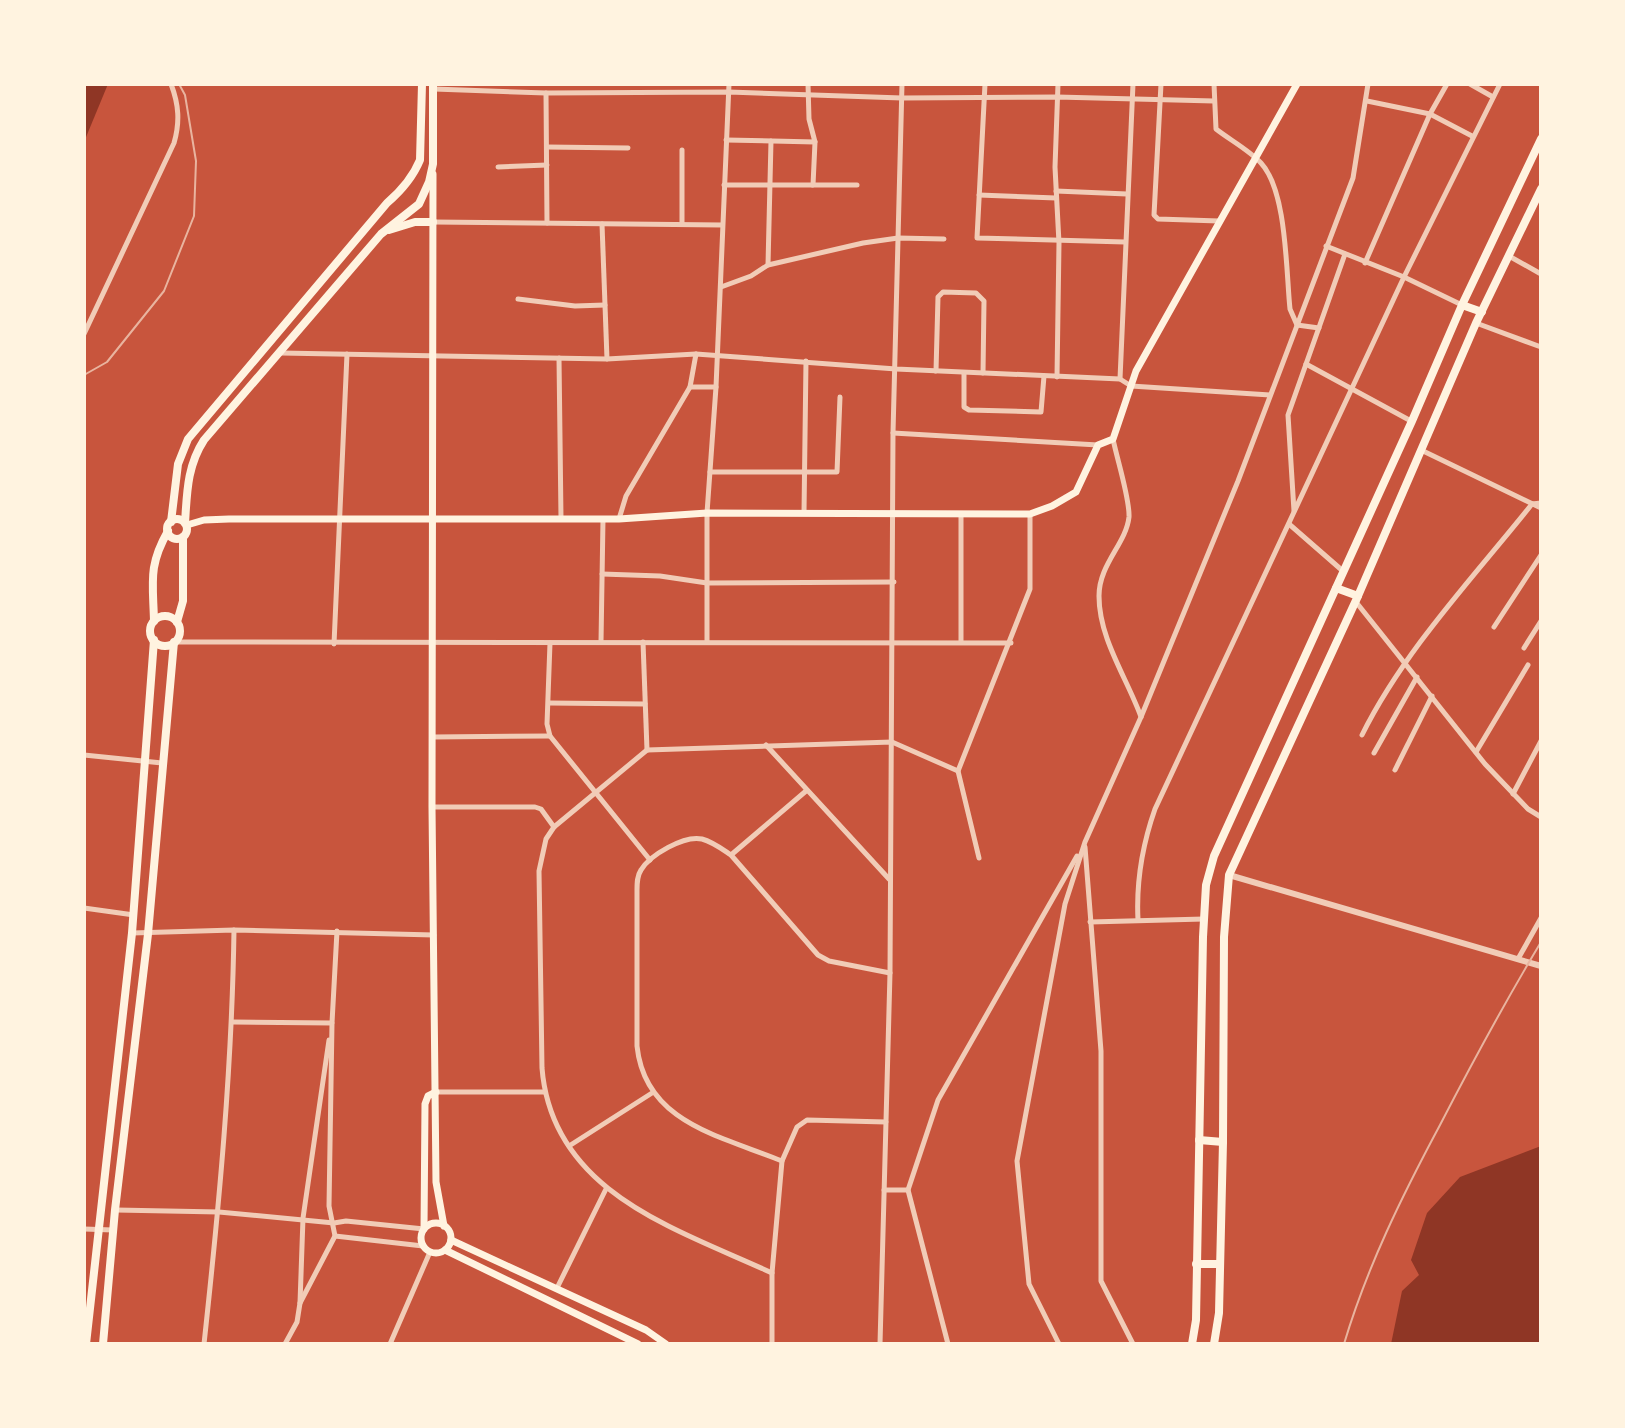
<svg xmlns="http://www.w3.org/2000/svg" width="1625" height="1428" viewBox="0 0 1625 1428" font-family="'Roboto Condensed',sans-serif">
<rect width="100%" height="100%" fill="#c8553d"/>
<g fill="#8f3625">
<path d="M84 84H108L84 142Z"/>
<path d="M1541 1146V1344H1391L1402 1291 1419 1275 1411 1260 1427 1213 1460 1177Z"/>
</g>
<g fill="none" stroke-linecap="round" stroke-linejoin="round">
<g stroke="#f1ccb7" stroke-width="5">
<path d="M985 84 977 238 1125 242"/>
<path d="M1161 84 1154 215 1158 219 1219 221"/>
<path d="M1214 84 1216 129C1230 140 1249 150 1261 163 1287 191 1286 271 1290 309L1297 325 1319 328"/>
<path d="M1470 84 1493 97"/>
<path d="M434 89 546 93 729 92 902 98 1057 97 1214 101"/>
<path d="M546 93 547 223"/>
<path d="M1367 101 1430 114 1472 136"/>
<path d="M726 140 815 142 809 119 808 84"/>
<path d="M547 147 628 148"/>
<path d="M498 167 547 165"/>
<path d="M724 185H857"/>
<path d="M813 185 815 142"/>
<path d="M1056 191 1127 194"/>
<path d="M979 195 1056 198"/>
<path d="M433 222 722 225"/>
<path d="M602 224 607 359"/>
<path d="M682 224V150"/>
<path d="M1326 246 1404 277 1462 305"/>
<path d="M1509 256 1541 274"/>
<path d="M1365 263 1430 114 1447 84"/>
<path d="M768 265 771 141"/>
<path d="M721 287 751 276 768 265 863 243 898 238 944 239"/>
<path d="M518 299 575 306 605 305"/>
<path d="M1476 323 1541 347"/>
<path d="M84 334 174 143C180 122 179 105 171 84"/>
<path d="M281 353 607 359 696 354 896 369 1120 379 1131 386 1270 395"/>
<path d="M559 358 561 518"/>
<path d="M1306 364 1411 421"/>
<path d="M936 371 938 297 943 292 976 293 984 301 983 373"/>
<path d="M964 373V407L969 410 1041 412 1044 376"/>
<path d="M1057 377 1059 243 1055 167 1058 84"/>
<path d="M1120 379 1133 84"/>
<path d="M690 387H716"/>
<path d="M893 433 1098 445"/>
<path d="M1113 439C1117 459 1130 499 1129 517 1126 544 1099 564 1099 596 1099 639 1127 678 1141 717"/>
<path d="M1421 450 1541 508"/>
<path d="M710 472H837L840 397"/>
<path d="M1294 511 1288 415 1345 254"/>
<path d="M804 513 806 361"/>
<path d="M961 514V642"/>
<path d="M619 519 626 496 690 387 696 354"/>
<path d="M1289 524 1344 572"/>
<path d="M602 574 660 576 707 583 894 582"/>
<path d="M1356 602 1485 764 1528 809 1541 817"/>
<path d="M1494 627 1541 555"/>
<path d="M174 642 1011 643"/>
<path d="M601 642 603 519"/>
<path d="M643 642 647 750"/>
<path d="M707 642V513L716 387 729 84"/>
<path d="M550 643 547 724 550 736 650 860"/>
<path d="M334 644 347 354"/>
<path d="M1524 648 1541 621"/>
<path d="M549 703 645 704"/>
<path d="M1362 735C1405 649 1473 578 1532 504L1541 503"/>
<path d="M433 737 550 736"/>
<path d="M766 745 889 879"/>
<path d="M1476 752 1528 665"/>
<path d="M1374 753 1417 677"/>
<path d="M84 755 162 763"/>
<path d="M1395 770 1432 696"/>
<path d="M958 771 979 858"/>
<path d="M1513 794 1541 741"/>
<path d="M432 807H535L541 809 554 827"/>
<path d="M1085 847 1101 1051V1281L1133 1344"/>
<path d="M731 855 806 791"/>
<path d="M84 908 134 915"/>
<path d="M1138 920C1136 881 1142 846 1155 809L1404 277 1500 84"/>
<path d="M1090 922 1204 919"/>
<path d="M132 933 234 930 434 935"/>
<path d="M1518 959 1541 918"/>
<path d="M233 1022 332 1023"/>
<path d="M436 1092H544"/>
<path d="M569 1146 652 1093"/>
<path d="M782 1161C721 1136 645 1123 637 1046V890C637 883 637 876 641 870 650 855 684 835 702 839 713 842 722 849 731 855L818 955 829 961 890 973"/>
<path d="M884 1190H908"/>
<path d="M116 1210 219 1212 334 1223 346 1221 424 1229"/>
<path d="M84 1229 113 1230"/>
<path d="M335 1236 423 1246"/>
<path d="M772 1273C677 1229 552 1193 542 1068L539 871 546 839 554 827 647 750 892 742 958 771 1030 589V514"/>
<path d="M557 1288 606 1189"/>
<path d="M300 1303 335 1236 329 1206 332 1023 337 931"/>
<path d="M204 1344C219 1206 232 1069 234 930"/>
<path d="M285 1344 297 1322 300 1303 303 1218 329 1040"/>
<path d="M390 1344 430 1252"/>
<path d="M772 1344V1273L782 1161 797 1127 807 1120 886 1122"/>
<path d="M880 1344 890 973 893 433 902 84"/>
<path d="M948 1344 908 1190 938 1100 1077 856"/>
<path d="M1059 1344 1029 1284 1017 1161 1065 904 1085 842 1141 717 1238 481 1353 178 1368 84"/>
</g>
<path stroke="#f1ccb7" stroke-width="6" d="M1229 875 1541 966"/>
<g stroke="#fff3e0" stroke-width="7">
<path d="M433 174 432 807 436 1182 444 1226"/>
<path d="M187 525 204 520 229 519H619L707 513 1030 514 1052 506 1076 492 1098 445 1113 439 1136 371 1297 84"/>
<circle cx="436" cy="1238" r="15"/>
<path d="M424 1229 425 1104 428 1096 436 1092"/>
<path d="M451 1240 646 1330 666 1344"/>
<path d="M445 1250 638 1344"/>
</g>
<g stroke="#fff3e0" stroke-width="8">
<path d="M389 230 415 222H433"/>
<path d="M1462 305 1482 312"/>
<circle cx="177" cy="529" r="10"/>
<path d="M171 522 178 464 188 439 387 203C401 191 413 177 420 160L422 84"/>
<path d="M185 523C187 493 187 466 204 440L381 234 419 204 429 182 433 164V84"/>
<path d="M1336 588 1358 596"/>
<circle cx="165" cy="631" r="15"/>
<path d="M154 621C153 582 148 566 168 531"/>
<path d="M177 622 183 601V537"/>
<path d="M1199 1140 1223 1142"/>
<path d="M1196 1264H1220"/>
<path d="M86 1344 132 933 154 640"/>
<path d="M103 1344 115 1210 148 934 174 642"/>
<path d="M1192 1344 1196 1320 1203 937 1206 885 1214 856 1412 421 1462 305 1541 139"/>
<path d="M1214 1344 1219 1313 1223 1142 1224 937 1229 875 1358 596 1476 323 1541 189"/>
</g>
<g stroke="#e9b49f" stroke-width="2">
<path d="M84 375 107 362 164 291 194 216 196 161 185 95 179 84"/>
<path d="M1344 1344C1367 1267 1402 1196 1440 1125 1472 1063 1505 1002 1541 942"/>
</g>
</g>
<rect width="1625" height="1428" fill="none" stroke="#fff3e0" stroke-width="172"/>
</svg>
